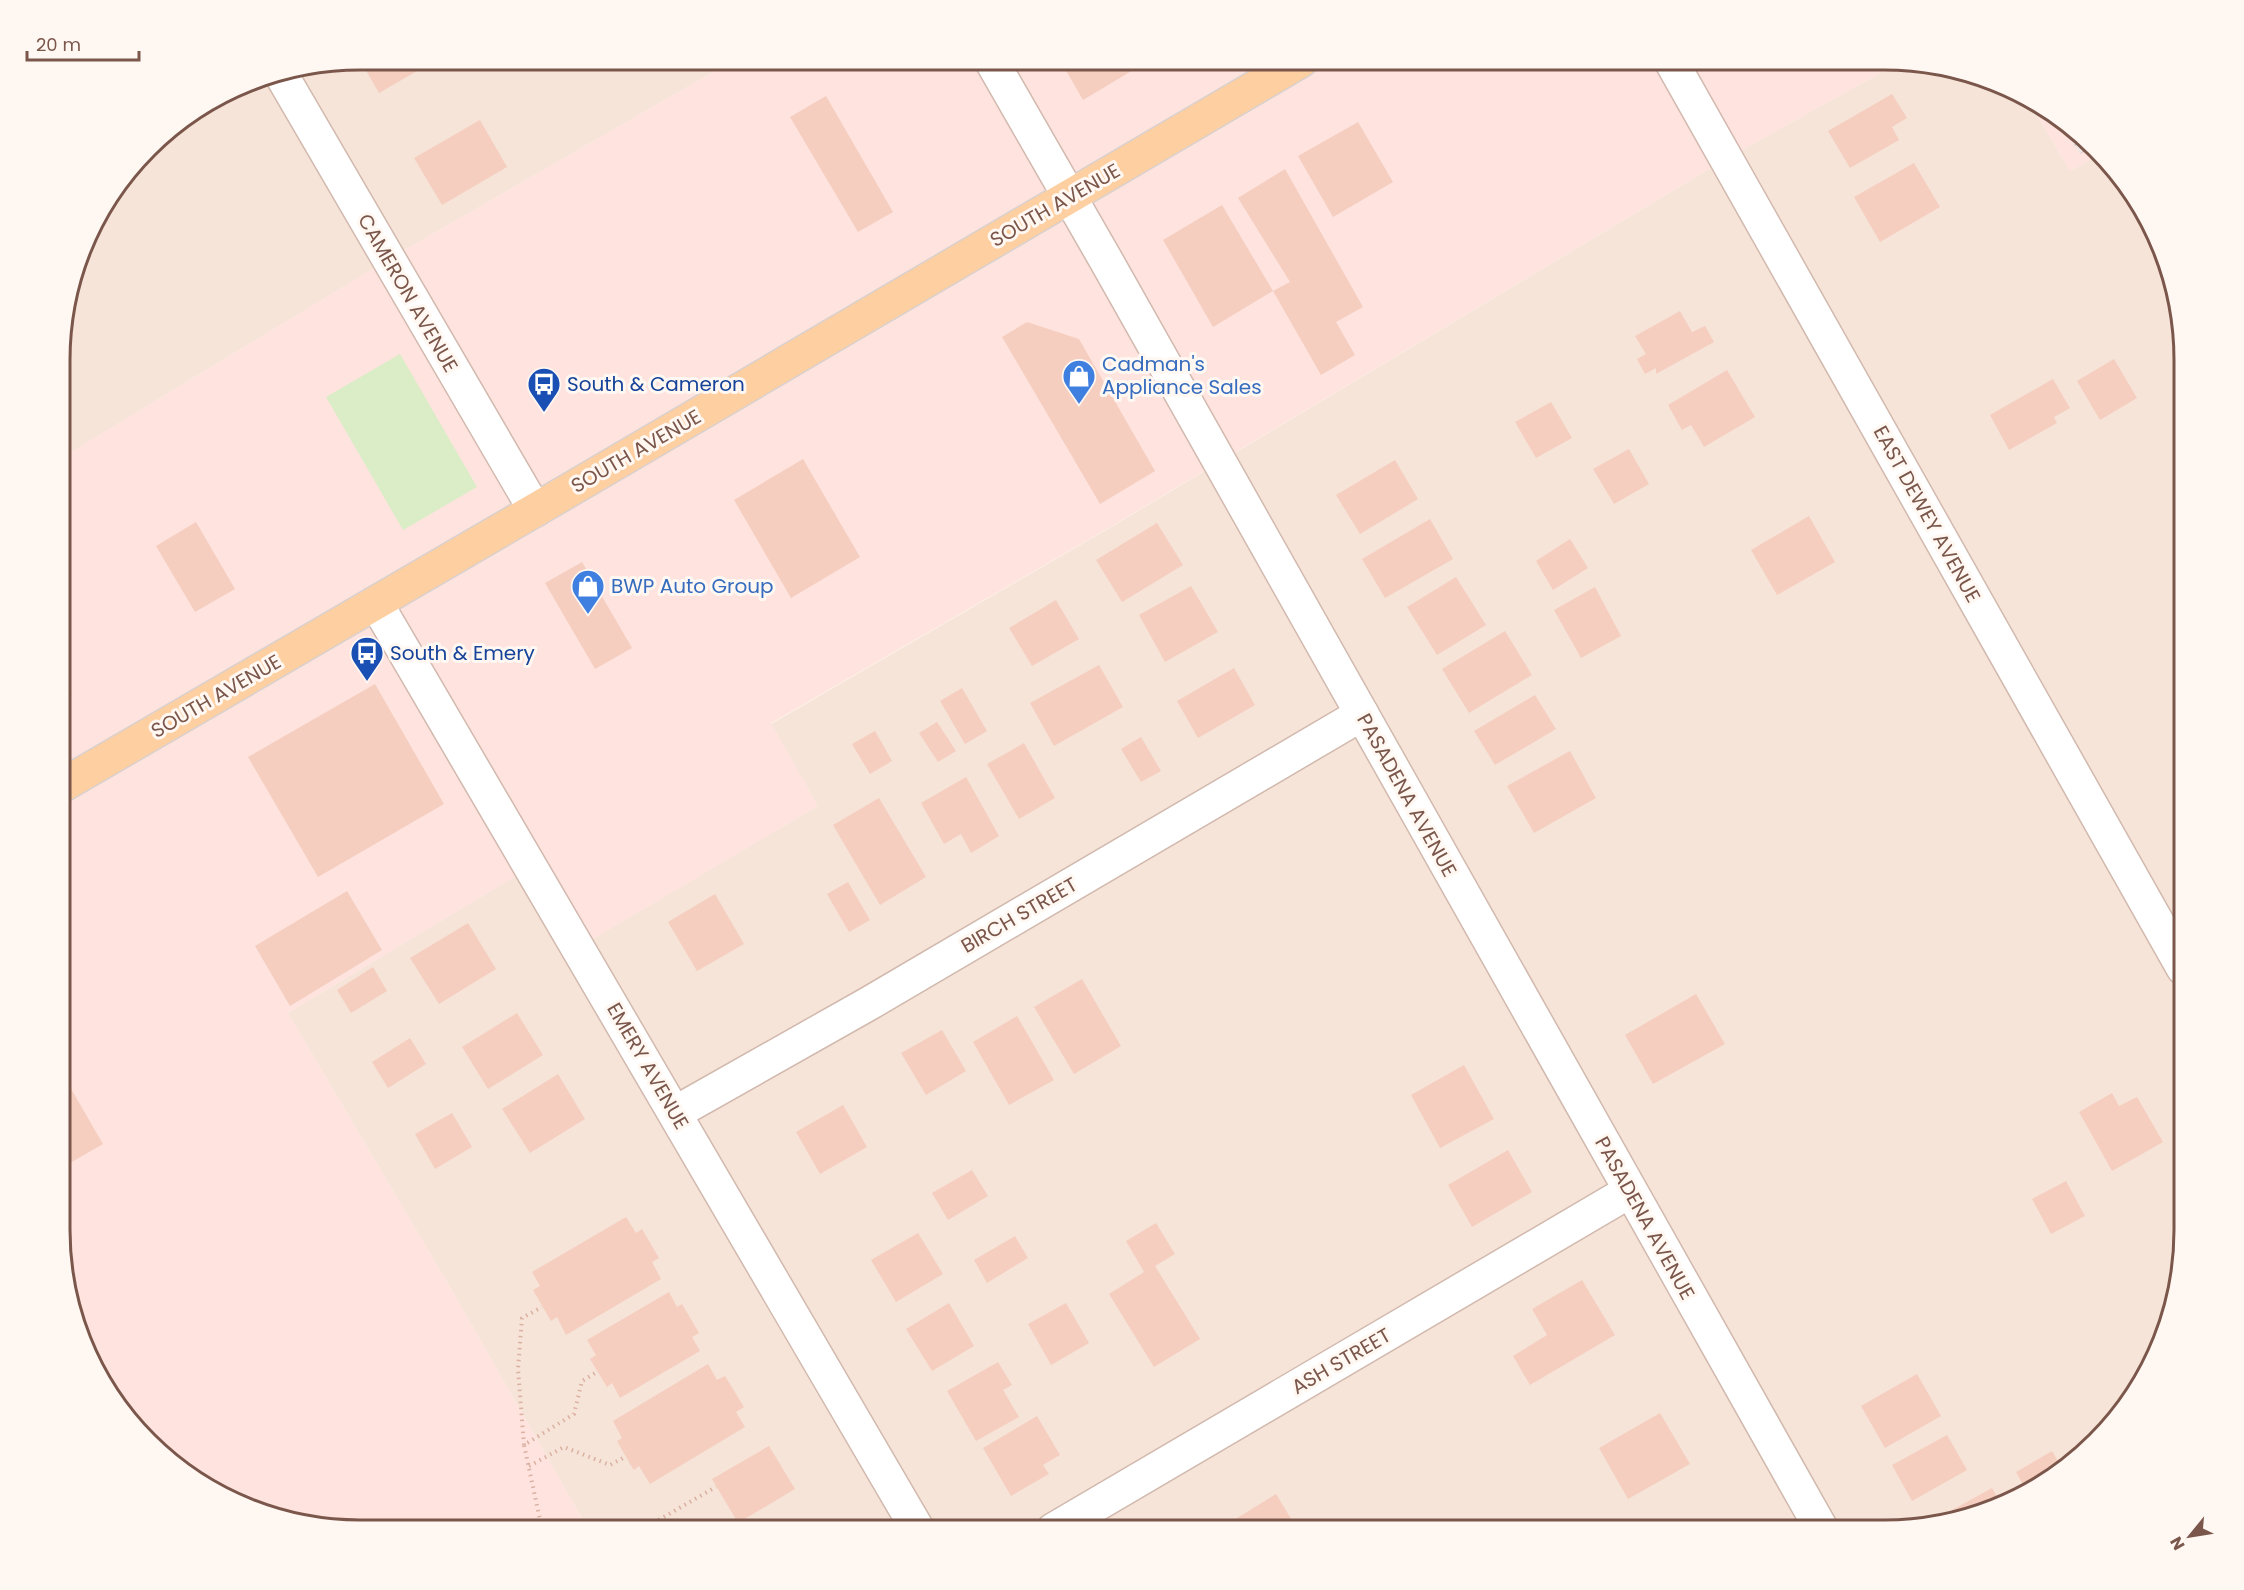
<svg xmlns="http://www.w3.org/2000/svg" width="2244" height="1590" viewBox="0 0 2244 1590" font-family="Poppins,sans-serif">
<defs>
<pattern id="industrial-furrows" width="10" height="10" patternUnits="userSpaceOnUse" patternTransform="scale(1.5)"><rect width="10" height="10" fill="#efe7e3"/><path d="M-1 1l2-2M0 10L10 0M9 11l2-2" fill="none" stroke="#c7beba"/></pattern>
</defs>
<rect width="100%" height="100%" fill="#fef3ea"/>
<g fill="#f6e4d8">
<path d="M360 60H734L389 259 63 457V321L91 227 162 135 246 83Z"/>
<path d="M1902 61 1981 76 2030 103 2070 171 2099 155 2122 177 2153 227 2183 341V1249L2161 1344 2122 1413 2067 1468 2017 1499 1961 1520 1884 1530 588 1529 457 1299 288 1013 531 867 579 947 818 806 771 724 1113 526 1726 159Z"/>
</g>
<g fill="#fee3de">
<path d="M734 60 1902 61 1726 159 1112 526 771 723 818 806 578 948 531 867 288 1013 457 1299 588 1529H341L263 1514 177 1468 100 1380 63 1269V457L389 259Z"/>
<path d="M2030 103 2067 122 2099 155 2070 171Z"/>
</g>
<path fill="url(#industrial-furrows)" d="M2058 118 2067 122 2092 147 2080 154Z"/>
<path fill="#dbedc7" d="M400 354 477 487 403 530 326 397Z"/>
<g fill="#f5cec0">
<path d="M360 60H436L379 93Z"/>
<path d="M1060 60H1150L1083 100Z"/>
<path d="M1892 94 1907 118 1892 127 1899 140 1850 168 1828 131Z"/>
<path d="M826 96 893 212 858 232 790 117Z"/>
<path d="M480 120 507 167 442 205 414 158Z"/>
<path d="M1358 122 1393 182 1333 217 1298 156Z"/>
<path d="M1914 163 1940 207 1880 242 1854 197Z"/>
<path d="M1285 169 1363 307 1336 322 1355 355 1321 375 1273 291 1213 327 1163 240 1222 205 1273 291 1290 282 1238 198Z"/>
<path d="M1680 311 1692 332 1705 326 1714 342 1656 374V368L1645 374 1637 359 1646 354 1635 336Z"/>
<path d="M1027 322 1079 339 1155 471 1100 504 1002 337Z"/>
<path d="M2114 359 2137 398 2100 420 2077 381Z"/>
<path d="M1727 370 1755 417 1704 447 1691 425 1682 430 1668 405Z"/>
<path d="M2053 379 2070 408 2054 417 2057 423 2009 450 1990 415Z"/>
<path d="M1551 402 1572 438 1536 458 1515 422Z"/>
<path d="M1629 449 1649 484 1614 504 1593 469Z"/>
<path d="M803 459 860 557 791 598 734 500Z"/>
<path d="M1395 460 1418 499 1360 534 1336 495Z"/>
<path d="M1809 516 1835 562 1777 595 1751 550Z"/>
<path d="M1430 519 1453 559 1385 598 1362 559Z"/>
<path d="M196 522 235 589 195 612 156 546Z"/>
<path d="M1157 523 1183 565 1122 602 1096 560Z"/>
<path d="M1570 539 1588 568 1553 590 1536 561Z"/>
<path d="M582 562 632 648 595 669 545 583Z"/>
<path d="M1456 577 1486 625 1437 655 1407 607Z"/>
<path d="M1191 586 1218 632 1165 662 1139 615Z"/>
<path d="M1595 587 1621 636 1581 658 1554 610Z"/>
<path d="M1056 600 1079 639 1032 666 1009 628Z"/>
<path d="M1505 631 1532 675 1469 713 1442 669Z"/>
<path d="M1099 665 1123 707 1054 746 1030 703Z"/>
<path d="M1234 668 1255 705 1198 738 1177 701Z"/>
<path d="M63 680 72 696 63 702Z"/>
<path d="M375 684 444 804 318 877 248 757Z"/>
<path d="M962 688 987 731 965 744 940 701Z"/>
<path d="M1535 695 1556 729 1495 765 1474 731Z"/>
<path d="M937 722 956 751 938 762 919 733Z"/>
<path d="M875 731 892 761 870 774 852 744Z"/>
<path d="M1141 737 1161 771 1141 782 1121 749Z"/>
<path d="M1024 743 1055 798 1019 819 987 764Z"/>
<path d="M1570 751 1596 798 1534 833 1507 786Z"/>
<path d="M966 777 999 836 971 853 961 834 944 844 921 803Z"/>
<path d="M879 798 926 877 880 905 833 825Z"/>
<path d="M848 882 870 920 849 932 827 894Z"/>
<path d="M347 891 382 950 290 1006 255 946Z"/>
<path d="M715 894 744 944 697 971 668 922Z"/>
<path d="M468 923 496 969 439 1004 410 958Z"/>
<path d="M373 967 387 991 351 1013 337 990Z"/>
<path d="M1082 979 1121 1046 1074 1074 1034 1007Z"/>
<path d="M1696 994 1725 1044 1653 1084 1625 1035Z"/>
<path d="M517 1013 543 1055 488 1089 462 1047Z"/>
<path d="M1017 1016 1054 1080 1009 1105 973 1042Z"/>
<path d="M942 1030 966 1071 926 1095 901 1053Z"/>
<path d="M410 1038 426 1064 388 1088 372 1062Z"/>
<path d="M1464 1065 1494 1119 1440 1148 1411 1095Z"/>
<path d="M558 1074 585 1119 530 1153 502 1109Z"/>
<path d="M63 1075 103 1144 63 1167Z"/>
<path d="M2112 1093 2119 1106 2137 1097 2163 1142 2112 1171 2079 1112Z"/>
<path d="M843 1105 867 1147 820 1174 796 1132Z"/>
<path d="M452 1113 472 1147 435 1169 415 1134Z"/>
<path d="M1508 1150 1532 1192 1472 1227 1448 1185Z"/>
<path d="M972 1170 988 1196 948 1220 932 1193Z"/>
<path d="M2066 1181 2085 1216 2051 1234 2032 1199Z"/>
<path d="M626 1217 636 1233 642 1229 659 1258 652 1262 661 1279 566 1335 557 1317 551 1321 533 1290 540 1286 532 1272Z"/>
<path d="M1156 1223 1175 1254 1155 1266 1200 1339 1154 1367 1109 1294 1144 1272 1126 1241Z"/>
<path d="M918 1233 943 1274 896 1302 871 1260Z"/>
<path d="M1015 1236 1028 1258 987 1283 974 1260Z"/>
<path d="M1582 1280 1615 1335 1530 1385 1513 1356 1547 1335 1532 1309Z"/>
<path d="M669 1292 677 1307 682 1304 699 1333 692 1337 700 1351 620 1398 612 1383 607 1387 590 1359 596 1355 587 1340Z"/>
<path d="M949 1303 974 1346 932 1371 906 1329Z"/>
<path d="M1066 1303 1089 1343 1051 1365 1028 1324Z"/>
<path d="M998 1362 1012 1385 1003 1390 1019 1417 976 1441 947 1391Z"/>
<path d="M708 1364 717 1380 725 1376 744 1407 736 1412 745 1427 650 1484 639 1466 634 1470 630 1464 617 1441 622 1438 613 1421Z"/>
<path d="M1917 1374 1941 1416 1885 1448 1861 1406Z"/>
<path d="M1660 1413 1690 1464 1628 1499 1599 1448Z"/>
<path d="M1037 1416 1060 1455 1043 1465 1049 1474 1011 1496 983 1448Z"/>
<path d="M1947 1435 1967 1470 1912 1501 1892 1465Z"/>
<path d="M769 1446 795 1489 738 1523 712 1479Z"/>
<path d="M2052 1451 2063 1470 2027 1492 2016 1472Z"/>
<path d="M1992 1488 2002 1505 1961 1520 1927 1524Z"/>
<path d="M1276 1494 1298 1530H1240L1234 1520Z"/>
</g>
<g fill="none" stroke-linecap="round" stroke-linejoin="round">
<defs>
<g id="minor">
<path d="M991 60 1107 262 1822 1530"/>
<path d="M1671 61 2183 968"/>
<path d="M282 76 535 510"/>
<path d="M376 603 918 1530"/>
<path d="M675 1113 868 1004 1362 714"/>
<path d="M1053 1530 1630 1191"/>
</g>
<path id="major" d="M63 785 566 492 1302 60"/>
</defs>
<use href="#minor" stroke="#d2b9ae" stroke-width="36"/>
<use href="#major" stroke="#dad0cd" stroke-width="36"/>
<g stroke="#dbb1a2" stroke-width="4" stroke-dasharray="1.5 4.5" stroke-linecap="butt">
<path d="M524 1445 518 1369 522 1318 542 1307"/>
<path d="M529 1466 564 1447 610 1465 625 1457"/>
<path d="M542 1529 524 1445 574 1414 582 1381 597 1372"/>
<path d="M643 1529 716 1487"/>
</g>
<use href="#minor" stroke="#fff" stroke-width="33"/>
<use href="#major" stroke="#fecfa1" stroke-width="33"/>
</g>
<defs>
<symbol id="shop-pin" viewBox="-11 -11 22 30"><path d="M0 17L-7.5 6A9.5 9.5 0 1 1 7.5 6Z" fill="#3f7fe0" stroke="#fff8f2"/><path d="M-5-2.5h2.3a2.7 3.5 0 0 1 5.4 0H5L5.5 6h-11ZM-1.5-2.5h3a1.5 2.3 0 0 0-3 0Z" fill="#fff"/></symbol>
<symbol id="bus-pin" viewBox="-11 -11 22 30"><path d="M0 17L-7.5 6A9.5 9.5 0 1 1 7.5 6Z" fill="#1a4fb4" stroke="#fff8f2"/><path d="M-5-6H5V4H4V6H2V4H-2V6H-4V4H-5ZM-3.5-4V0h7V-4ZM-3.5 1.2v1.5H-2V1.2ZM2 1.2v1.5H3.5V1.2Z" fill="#fff"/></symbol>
</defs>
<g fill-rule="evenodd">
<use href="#shop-pin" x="1060" y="357" width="38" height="52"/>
<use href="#bus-pin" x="525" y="365" width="38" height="52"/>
<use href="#shop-pin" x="569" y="567" width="38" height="52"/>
<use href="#bus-pin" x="348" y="634" width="38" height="52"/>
</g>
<g text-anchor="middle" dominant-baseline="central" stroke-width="6" stroke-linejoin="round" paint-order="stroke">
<g font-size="20" fill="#7b564b" stroke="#fff8f2">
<text transform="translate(1055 205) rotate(-30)">SOUTH AVENUE</text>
<text transform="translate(408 293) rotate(60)">CAMERON AVENUE</text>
<text transform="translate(636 451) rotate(-30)">SOUTH AVENUE</text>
<text transform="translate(1927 514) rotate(61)">EAST DEWEY AVENUE</text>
<text transform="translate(216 696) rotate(-30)">SOUTH AVENUE</text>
<text transform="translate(1407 795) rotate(61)">PASADENA AVENUE</text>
<text transform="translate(1019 915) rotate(-30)">BIRCH STREET</text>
<text transform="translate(648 1066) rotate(60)">EMERY AVENUE</text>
<text transform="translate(1645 1218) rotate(61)">PASADENA AVENUE</text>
<text transform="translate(1341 1361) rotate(-30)">ASH STREET</text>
</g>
<g font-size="20" fill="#366cbe" stroke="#fff8f2" text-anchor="start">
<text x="1102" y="364">Cadman's<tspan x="1102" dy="23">Appliance Sales</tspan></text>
<text x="611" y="586">BWP Auto Group</text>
</g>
<g font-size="20" fill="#164399" stroke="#fff8f2" text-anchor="start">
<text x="567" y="384">South &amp; Cameron</text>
<text x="390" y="653">South &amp; Emery</text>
</g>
</g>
<path d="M0 0H2244V1590H0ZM360 70H1884A290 290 0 0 1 2174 360V1230A290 290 0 0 1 1884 1520H360A290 290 0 0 1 70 1230V360A290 290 0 0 1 360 70Z" fill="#fff8f2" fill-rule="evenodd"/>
<path fill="none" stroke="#7b564b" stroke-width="3" d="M360 70H1884A290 290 0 0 1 2174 360V1230A290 290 0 0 1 1884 1520H360A290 290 0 0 1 70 1230V360A290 290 0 0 1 360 70Z"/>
<g transform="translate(2190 1536) rotate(240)" stroke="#fff8f2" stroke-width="4.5" paint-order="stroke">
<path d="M0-4.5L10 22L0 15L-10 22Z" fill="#7b564b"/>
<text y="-9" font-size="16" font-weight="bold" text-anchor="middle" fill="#7b564b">N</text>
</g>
<path d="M27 51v9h112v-9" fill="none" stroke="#7b564b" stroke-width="3"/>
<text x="36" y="51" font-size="18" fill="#7b564b" stroke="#fff8f2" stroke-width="4.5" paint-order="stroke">20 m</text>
</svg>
